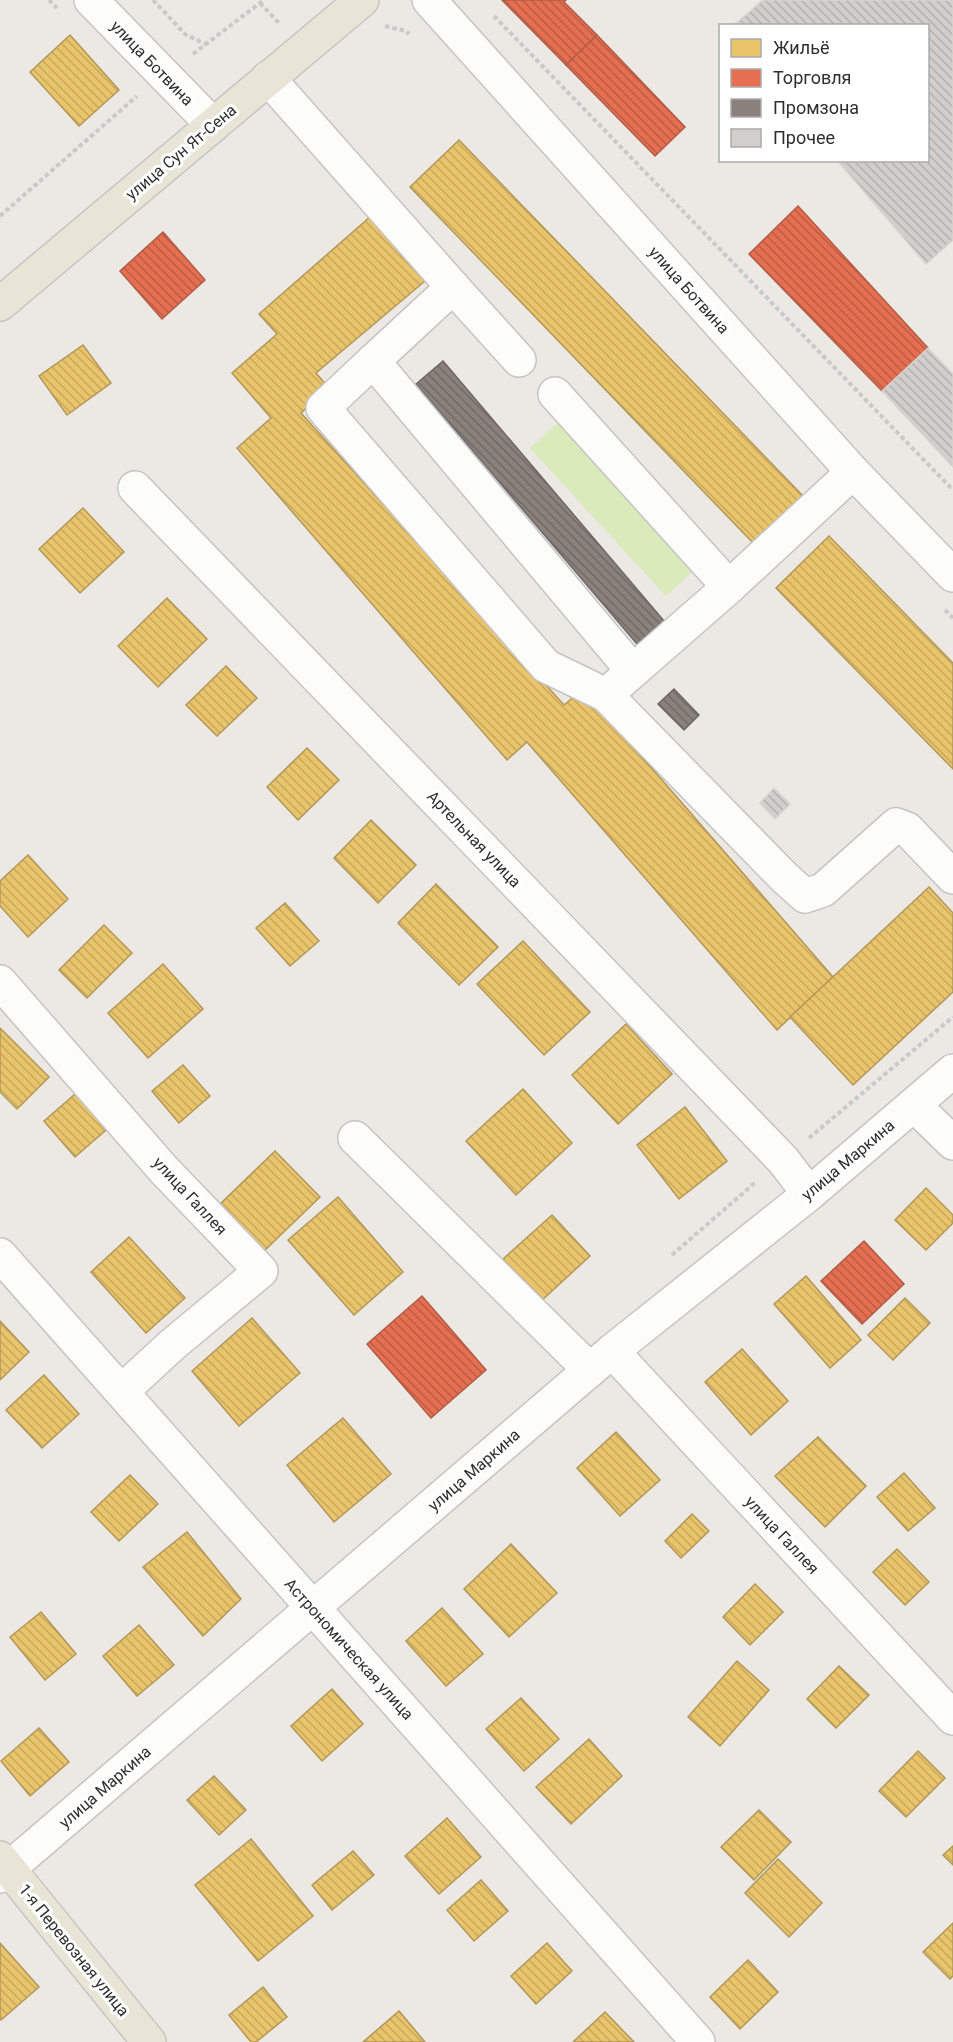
<svg xmlns="http://www.w3.org/2000/svg" width="953" height="2042" viewBox="0 0 953 2042" font-family="Roboto,sans-serif">
<defs>
<pattern id="homes-back-hatch" width="6" height="6" patternUnits="userSpaceOnUse" patternTransform="scale(1.5)"><rect width="6" height="6" fill="#e9c46a"/><path d="M-1 5l2 2M0 0l6 6M5-1l2 2" fill="none" stroke="#c8a95c"/></pattern>
<pattern id="shops-back-hatch" width="6" height="6" patternUnits="userSpaceOnUse" patternTransform="scale(1.5)"><rect width="6" height="6" fill="#e76f51"/><path d="M-1 5l2 2M0 0l6 6M5-1l2 2" fill="none" stroke="#bc5c44"/></pattern>
<pattern id="industry-back-hatch" width="6" height="6" patternUnits="userSpaceOnUse" patternTransform="scale(1.5)"><rect width="6" height="6" fill="#8a817c"/><path d="M-1 5l2 2M0 0l6 6M5-1l2 2" fill="none" stroke="#716a66"/></pattern>
<pattern id="building-back-hatch" width="6" height="6" patternUnits="userSpaceOnUse" patternTransform="scale(1.5)"><rect width="6" height="6" fill="#d1cecb"/><path d="M-1 5l2 2M0 0l6 6M5-1l2 2" fill="none" stroke="#b4b1af"/></pattern>
</defs>
<rect width="100%" height="100%" fill="#ece8e4"/>
<path fill="#d9eabb" d="M562 419 698 566 666 596 530 448Z"/>
<g fill="url(#homes-back-hatch)" stroke="#b19758" stroke-width="1.5">
<path d="M70 35 119 90 79 126 30 72Z"/>
<path d="M459 140 804 497 755 545 410 187Z"/>
<path d="M371 216 425 281 316 373 328 387 301 413 564 705 583 689 833 977 777 1030 527 742 507 760 237 448 271 418 232 373 277 334 259 314Z"/>
<path d="M83 345 111 383 67 415 39 376Z"/>
<path d="M83 508 124 552 80 593 39 549Z"/>
<path d="M829 536 953 663V769L776 588Z"/>
<path d="M167 598 207 639 158 687 118 646Z"/>
<path d="M226 666 257 698 217 736 186 705Z"/>
<path d="M307 748 339 780 298 820 267 787Z"/>
<path d="M371 820 416 865 378 903 334 858Z"/>
<path d="M28 855 68 899 28 937 0 906V881Z"/>
<path d="M436 884 498 947 459 985 398 923Z"/>
<path d="M929 887 953 913V992L853 1085 790 1017Z"/>
<path d="M285 903 319 941 290 966 256 928Z"/>
<path d="M104 925 132 953 87 998 59 970Z"/>
<path d="M523 941 590 1012 544 1055 477 984Z"/>
<path d="M163 964 203 1009 148 1058 108 1013Z"/>
<path d="M626 1024 672 1074 618 1124 572 1075Z"/>
<path d="M0 1028 49 1077 17 1109 0 1092Z"/>
<path d="M183 1065 210 1096 179 1123 152 1091Z"/>
<path d="M82 1088 113 1124 75 1157 44 1121Z"/>
<path d="M523 1089 572 1143 516 1195 466 1141Z"/>
<path d="M685 1107 727 1161 679 1199 637 1145Z"/>
<path d="M275 1151 320 1197 262 1253 217 1207Z"/>
<path d="M926 1188 953 1215V1223L926 1250 895 1220Z"/>
<path d="M338 1197 403 1272 354 1315 288 1240Z"/>
<path d="M552 1215 590 1256 540 1302 502 1260Z"/>
<path d="M129 1237 185 1298 146 1333 91 1272Z"/>
<path d="M806 1276 861 1340 830 1368 774 1304Z"/>
<path d="M905 1298 930 1323 893 1360 868 1335Z"/>
<path d="M252 1318 300 1373 239 1426 192 1371Z"/>
<path d="M0 1321 29 1352 0 1380Z"/>
<path d="M742 1349 788 1401 751 1435 705 1382Z"/>
<path d="M44 1375 79 1414 42 1448 6 1410Z"/>
<path d="M343 1418 391 1474 334 1522 287 1465Z"/>
<path d="M616 1432 660 1480 620 1516 577 1468Z"/>
<path d="M818 1437 866 1486 825 1527 775 1476Z"/>
<path d="M904 1473 935 1508 908 1531 877 1497Z"/>
<path d="M130 1475 158 1504 119 1541 91 1512Z"/>
<path d="M692 1514 709 1531 681 1558 665 1541Z"/>
<path d="M187 1532 241 1599 203 1636 143 1567Z"/>
<path d="M511 1544 557 1593 509 1637 464 1589Z"/>
<path d="M897 1549 929 1582 905 1605 873 1572Z"/>
<path d="M755 1584 783 1612 750 1645 723 1617Z"/>
<path d="M442 1608 483 1654 446 1686 406 1641Z"/>
<path d="M41 1612 76 1654 45 1680 10 1637Z"/>
<path d="M139 1625 174 1665 137 1696 103 1656Z"/>
<path d="M737 1661 769 1690 720 1746 688 1717Z"/>
<path d="M839 1666 869 1695 836 1728 807 1699Z"/>
<path d="M332 1689 363 1724 322 1761 291 1726Z"/>
<path d="M521 1698 559 1739 524 1771 486 1729Z"/>
<path d="M39 1728 69 1762 30 1796 1 1761Z"/>
<path d="M589 1739 622 1776 571 1824 536 1787Z"/>
<path d="M918 1751 945 1778 906 1817 879 1791Z"/>
<path d="M214 1776 246 1810 219 1835 187 1800Z"/>
<path d="M759 1810 791 1842 754 1880 721 1847Z"/>
<path d="M447 1818 481 1857 439 1894 405 1856Z"/>
<path d="M251 1839 313 1916 258 1961 195 1885Z"/>
<path d="M953 1846V1865L943 1855Z"/>
<path d="M353 1851 374 1875 332 1910 312 1885Z"/>
<path d="M778 1859 822 1903 789 1937 745 1893Z"/>
<path d="M481 1880 508 1911 474 1941 447 1910Z"/>
<path d="M953 1923V1976L950 1979 923 1952Z"/>
<path d="M0 1943 39 1987 1 2020 0 2019Z"/>
<path d="M547 1943 572 1971 536 2004 511 1976Z"/>
<path d="M748 1960 778 1992 740 2029 710 1997Z"/>
<path d="M263 1987 287 2017 256 2042H251L229 2015Z"/>
<path d="M399 2011 425 2042H363Z"/>
<path d="M605 2012 634 2042H573Z"/>
</g>
<g fill="url(#shops-back-hatch)" stroke="#b05c46" stroke-width="1.5">
<path d="M502 0H566L564 2 597 35 566 65Z"/>
<path d="M597 35 685 127 655 156 566 65Z"/>
<path d="M798 206 928 348 882 391 749 254Z"/>
<path d="M163 232 205 280 162 319 120 271Z"/>
<path d="M864 1241 904 1284 862 1324 821 1281Z"/>
<path d="M422 1296 486 1370 431 1418 367 1344Z"/>
</g>
<g fill="url(#industry-back-hatch)" stroke="#6e6865" stroke-width="1.5">
<path d="M443 361 664 621 637 644 416 384Z"/>
<path d="M674 689 699 715 684 730 658 704Z"/>
</g>
<g fill="url(#building-back-hatch)" stroke="#d7d4d0" stroke-width="1.5">
<path d="M763 0H953V240L926 264 837 160H928V26H733Z"/>
<path d="M928 348 953 374V467L882 391Z"/>
<path d="M774 788 790 804 775 819 760 803Z"/>
</g>
<g fill="none" stroke-linecap="round" stroke-linejoin="round">
<defs>
<g id="minor">
<path d="M91 0 213 125"/>
<path d="M429 0 853 472 953 575"/>
<path d="M268 78 453 287 373 361 633 671 606 695 784 877 805 896 823 890 896 825 907 829 953 877"/>
<path d="M453 287 519 360"/>
<path d="M373 361 323 408 546 666 606 695"/>
<path d="M555 394 729 587"/>
<path d="M135 488 783 1160 809 1194"/>
<path d="M633 671 729 587 853 472"/>
<path d="M0 982 164 1170 261 1271 172 1345 122 1391"/>
<path d="M914 1105 953 1143"/>
<path d="M355 1138 590 1370"/>
<path d="M0 1255 698 2042"/>
<path d="M612 1351 953 1718"/>
<path d="M0 1876 612 1351 809 1194 953 1071"/>
</g>
<g id="major">
<path d="M0 304 362 0"/>
<path d="M0 1858 149 2042"/>
</g>
</defs>
<use href="#minor" stroke="#c5c4c5" stroke-width="36"/>
<use href="#major" stroke="#c6c5c4" stroke-width="36"/>
<g stroke="#c9c9c8" stroke-width="4" stroke-dasharray="4.5 3" stroke-linecap="butt">
<path d="M49 0 57 8"/>
<path d="M153 0 186 35 206 44"/>
<path d="M260 3 279 23"/>
<path d="M494 16 953 490"/>
<path d="M385 26 406 31 409 34"/>
<path d="M193 54 264 0"/>
<path d="M0 216 137 96"/>
<path d="M945 610 953 618"/>
<path d="M809 1138 953 1017"/>
<path d="M672 1255 757 1181"/>
</g>
<use href="#minor" stroke="#fcfcfb" stroke-width="33"/>
<use href="#major" stroke="#e8e4d6" stroke-width="33"/>
</g>
<g text-anchor="middle" dominant-baseline="central" stroke-width="6" stroke-linejoin="round" paint-order="stroke">
<g font-size="16" fill="#2e2e2e" stroke="#fff">
<text transform="translate(152 63) rotate(46)">улица Ботвина</text>
<text transform="translate(181 152) rotate(-40)">улица Сун Ят-Сена</text>
<text transform="translate(689 290) rotate(48)">улица Ботвина</text>
<text transform="translate(474 839) rotate(46)">Артельная улица</text>
<text transform="translate(848 1160) rotate(-40)">улица Маркина</text>
<text transform="translate(190 1196) rotate(47)">улица Галлея</text>
<text transform="translate(474 1470) rotate(-41)">улица Маркина</text>
<text transform="translate(782 1535) rotate(47)">улица Галлея</text>
<text transform="translate(349 1649) rotate(48)">Астрономическая улица</text>
<text transform="translate(105 1787) rotate(-41)">улица Маркина</text>
<text transform="translate(74 1950) rotate(51)">1-я Перевозная улица</text>
</g>
</g>
<rect x="719" y="24" width="210" height="138" fill="#ffffff" stroke="#ababab" stroke-width="1.5"/>
<rect x="731" y="39" width="30" height="18" fill="#e9c46a" stroke="#ababab" stroke-width="1.5"/>
<text x="773" y="54" font-size="18" fill="#2e2e2e">Жильё</text>
<rect x="731" y="69" width="30" height="18" fill="#e76f51" stroke="#ababab" stroke-width="1.5"/>
<text x="773" y="84" font-size="18" fill="#2e2e2e">Торговля</text>
<rect x="731" y="99" width="30" height="18" fill="#8a817c" stroke="#ababab" stroke-width="1.5"/>
<text x="773" y="114" font-size="18" fill="#2e2e2e">Промзона</text>
<rect x="731" y="129" width="30" height="18" fill="#d1cecb" stroke="#ababab" stroke-width="1.5"/>
<text x="773" y="144" font-size="18" fill="#2e2e2e">Прочее</text>
</svg>
